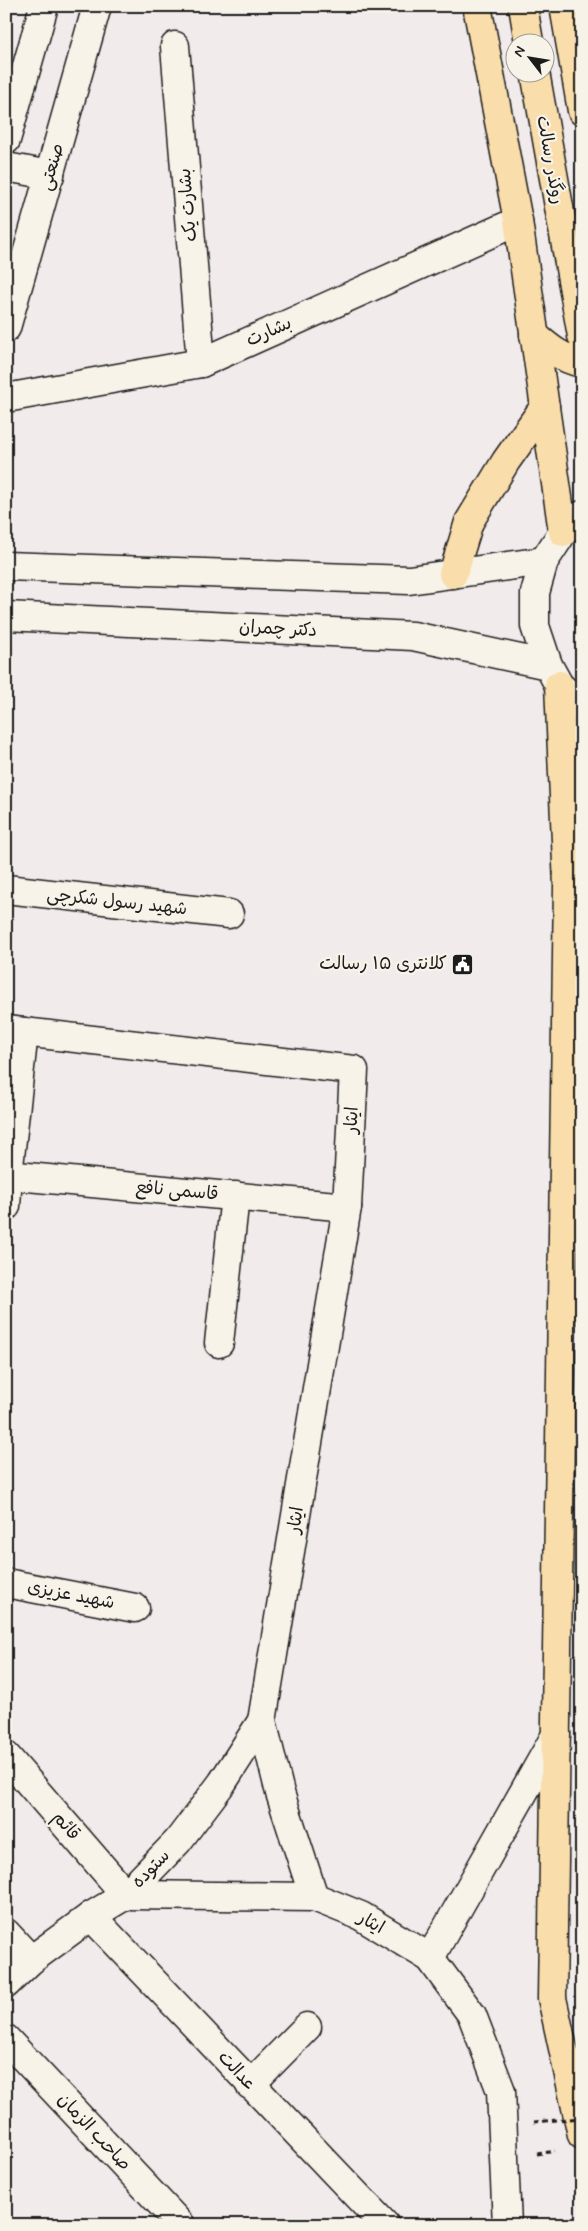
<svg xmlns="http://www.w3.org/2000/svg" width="588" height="2231" viewBox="0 0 588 2231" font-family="Mynerve,'Playpen Sans Arabic',sans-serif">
<rect width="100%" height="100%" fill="#f1ebec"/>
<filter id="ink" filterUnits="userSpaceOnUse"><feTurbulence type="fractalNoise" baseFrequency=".02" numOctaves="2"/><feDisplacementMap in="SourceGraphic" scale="10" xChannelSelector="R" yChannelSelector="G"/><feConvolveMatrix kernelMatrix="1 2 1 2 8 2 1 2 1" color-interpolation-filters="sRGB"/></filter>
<g filter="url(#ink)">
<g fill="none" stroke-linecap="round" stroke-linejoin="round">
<defs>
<g id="street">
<path d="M175 46 201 363"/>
<path d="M6 398 201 363 518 221"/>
<path d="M6 889 229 914"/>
<path d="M6 1030 354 1070 347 1207 262 1721 280 1793 314 1897 361 1916 430 1958 472 2015 501 2091 507 2225"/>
<path d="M6 1175 347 1207"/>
<path d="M6 1206 8 1175 24 1032"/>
<path d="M219 1343 235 1196"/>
<path d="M6 1583 135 1608"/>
<path d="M6 1756 126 1895 314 1897"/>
<path d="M91 1916 385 2225"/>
<path d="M6 1933 31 1960"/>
<path d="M430 1958 556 1735"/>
<path d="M6 1984 31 1960 91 1916 126 1895 178 1841 222 1783 262 1721"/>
<path d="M6 2039 181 2225"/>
<path d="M250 2085 307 2027"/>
</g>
<g id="secondary">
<path d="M6 140 44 6"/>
<path d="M6 167 50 175"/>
<path d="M6 328 97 6"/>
<path d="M582 515 563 532 544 561 535 593V626L548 665 559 685 582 707"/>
<path d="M6 566 409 580 544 561"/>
<path d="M6 616 413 636 548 665"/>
</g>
<g id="highway">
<path d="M477 6 518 221 563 532"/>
<path d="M523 6 529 42"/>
<path d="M564 6 582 111"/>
<path d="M535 72 582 336"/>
<path d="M534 335C549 348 562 359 582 363"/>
<path d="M453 574 469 522 506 461 545 406"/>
<path d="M559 685 568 886 552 1998 582 2135"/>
</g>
</defs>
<use href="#street" stroke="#1c1c1c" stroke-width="31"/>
<use href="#secondary" stroke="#1c1c1c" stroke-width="31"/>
<use href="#highway" stroke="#1c1c1c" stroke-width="31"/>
<path stroke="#1c1c1c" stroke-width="3" stroke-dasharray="5 4" stroke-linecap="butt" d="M537 2154 555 2151"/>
<use href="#street" stroke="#f7f3e8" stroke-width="28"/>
<use href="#secondary" stroke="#f7f3e8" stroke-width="28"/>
<use href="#highway" stroke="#f9ddab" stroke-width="28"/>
<path stroke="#1c1c1c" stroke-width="3" stroke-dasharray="5 4" stroke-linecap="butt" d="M534 2122 582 2118"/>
</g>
</g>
<defs>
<symbol id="civic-square" viewBox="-11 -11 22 22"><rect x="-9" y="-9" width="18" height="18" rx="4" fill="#1c1c1c" stroke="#f7f3e8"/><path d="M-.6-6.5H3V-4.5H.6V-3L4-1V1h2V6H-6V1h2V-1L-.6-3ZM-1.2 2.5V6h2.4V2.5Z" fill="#fff"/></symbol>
</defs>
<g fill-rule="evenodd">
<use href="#civic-square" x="450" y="952" width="25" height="25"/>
</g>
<g text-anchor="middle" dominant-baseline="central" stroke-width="4.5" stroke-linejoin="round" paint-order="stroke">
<g font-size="18" fill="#1c1c1c" stroke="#f7f3e8">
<text transform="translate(550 160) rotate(80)">روگذر رسالت</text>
<text transform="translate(52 167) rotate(-74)">صنعتی</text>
<text transform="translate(188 205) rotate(-95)">بشارت یک</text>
<text transform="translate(269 332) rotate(-24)">بشارت</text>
<text transform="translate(278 629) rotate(3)">دکتر چمران</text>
<text transform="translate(117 902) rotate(6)">شهید رسول شکرچی</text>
<text transform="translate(352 1120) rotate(-87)">ایثار</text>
<text transform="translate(177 1191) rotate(5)">قاسمی نافع</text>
<text transform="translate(296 1520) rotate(-81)">ایثار</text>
<text transform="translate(71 1595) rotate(11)">شهید عزیزی</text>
<text transform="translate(66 1826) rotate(49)">قائم</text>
<text transform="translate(151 1869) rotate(-46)">ستوده</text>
<text transform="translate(371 1923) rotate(29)">ایثار</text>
<text transform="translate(237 2071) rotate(47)">عدالت</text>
<text transform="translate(94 2132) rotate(47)">صاحب الزمان</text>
</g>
<g font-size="18" fill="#1c1c1c" stroke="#f7f3e8" text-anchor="end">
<text x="447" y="964">کلانتری ۱۵ رسالت</text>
</g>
</g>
<rect width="588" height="2231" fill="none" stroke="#f7f3e8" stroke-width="25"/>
<rect x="12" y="12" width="563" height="2206" fill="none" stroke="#1c1c1c" stroke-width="2" filter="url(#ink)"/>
<g transform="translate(530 58) rotate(301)"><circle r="24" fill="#f7f3e8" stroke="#9f9d96"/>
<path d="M0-4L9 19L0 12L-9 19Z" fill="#1c1c1c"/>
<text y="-8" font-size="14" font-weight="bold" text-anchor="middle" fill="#1c1c1c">N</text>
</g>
</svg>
